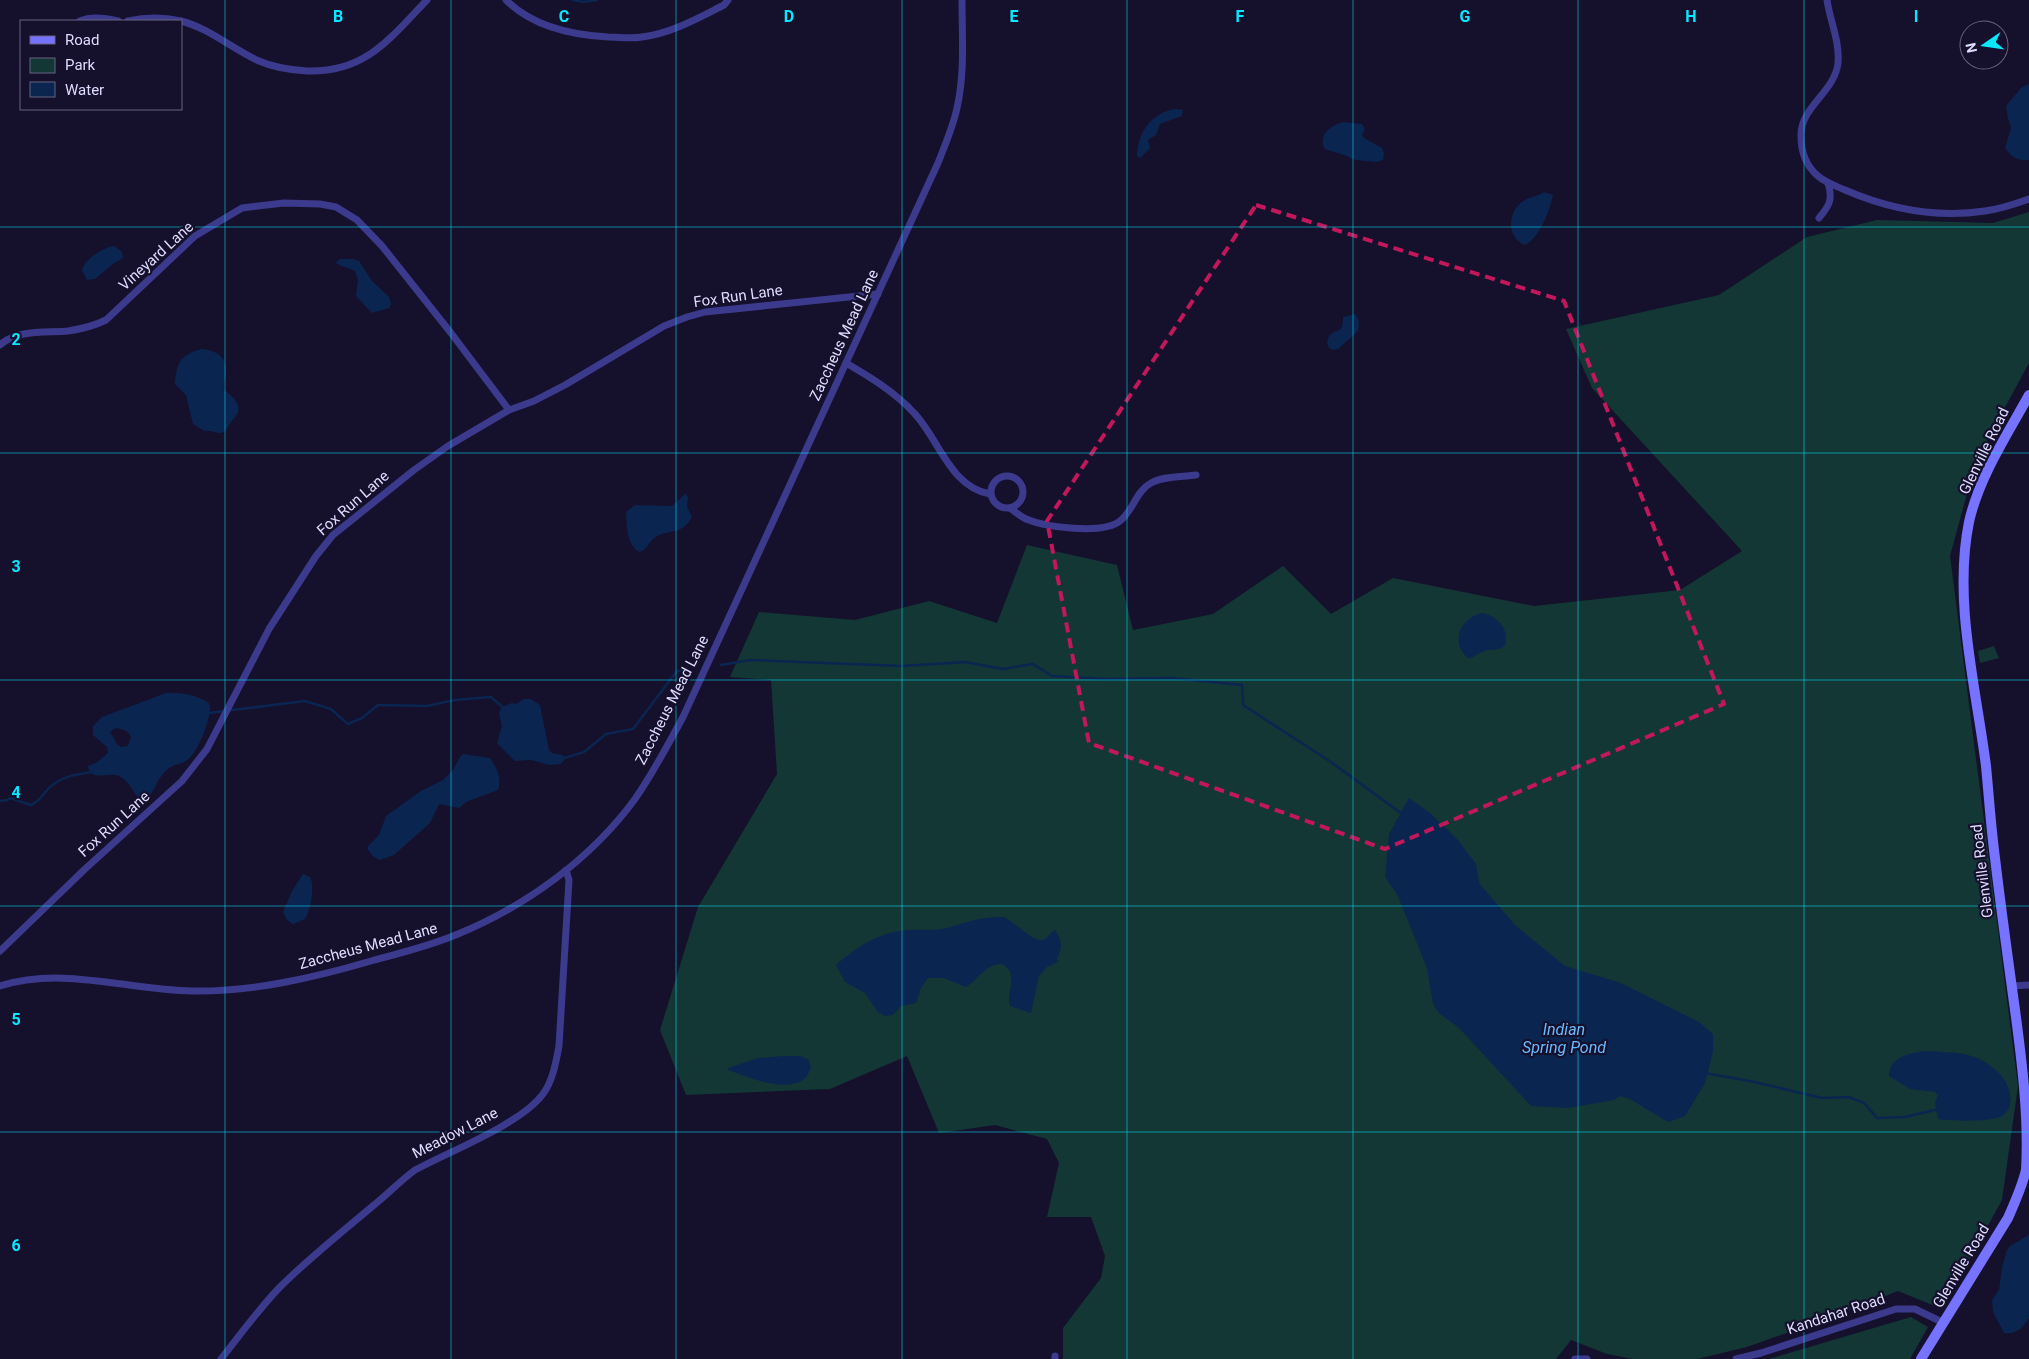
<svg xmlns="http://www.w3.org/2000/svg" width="2029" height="1359" viewBox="0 0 2029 1359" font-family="Roboto,sans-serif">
<rect width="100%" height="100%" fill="#15102c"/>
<g fill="#133735">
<path d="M2029 212V363L1976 461 1950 556 2018 1086 2002 1200 1942 1309 1898 1291 1832 1317 1747 1347 1697 1359H1633L1607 1354 1571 1340 1556 1359H1063V1328L1101 1278 1105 1256 1091 1217H1047L1059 1163 1047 1139 995 1125 939 1133 907 1056 830 1089 686 1095 660 1030 698 907 777 774 771 680 730 677 759 612 855 620 929 601 997 623 1027 545 1117 565 1133 630 1213 614 1283 566 1331 614 1393 578 1534 606 1680 590 1742 551 1592 388 1566 329 1719 295 1807 237 1877 220 1993 223Z"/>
<path d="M1994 646 1999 658 1980 663 1978 651Z"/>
<path d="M1911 1317 1928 1327 1910 1359H1769Z"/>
</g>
<g fill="#0b2551" fill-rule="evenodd">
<path d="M2029 84V160C2018 161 2011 157 2005 148L2011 128 2008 119 2006 106 2021 88Z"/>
<path d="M1176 109 1183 110 1182 116 1160 124 1156 135 1148 140 1150 148 1140 158 1137 156C1137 133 1153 111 1176 109Z"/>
<path d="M1343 122 1362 124 1365 129 1362 135 1364 138 1382 148 1384 154 1383 160 1377 162 1355 160 1344 155 1325 149C1317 136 1331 125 1343 122Z"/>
<path d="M1544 192 1553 195C1550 210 1539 239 1525 245 1506 238 1508 212 1522 202 1528 197 1537 197 1544 192Z"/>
<path d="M114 246 122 252 123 258 113 264 95 279 87 280 82 270C85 259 102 248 114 246Z"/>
<path d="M340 259H353L359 261 372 281 389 297 391 304 389 308 372 313 356 296 358 280 355 271 337 264 336 262Z"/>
<path d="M1356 314 1359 322 1358 331 1338 349 1333 350 1329 348 1327 342 1329 336C1338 327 1343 335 1343 317Z"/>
<path d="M202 349C215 350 228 357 226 373 225 379 223 384 224 390 232 396 244 405 236 416 232 422 235 416 231 422 228 427 226 432 220 433 214 433 210 430 204 431L193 424 186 395 175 384C176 363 181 354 202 349Z"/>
<path d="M685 494 688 497 687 507 692 517C682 535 672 529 657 536 649 540 648 550 639 552 626 544 627 524 626 512L635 505 672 506Z"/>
<path d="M1483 613C1498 617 1509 628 1505 645 1498 652 1492 648 1484 651 1477 653 1475 658 1468 658 1449 642 1461 617 1483 613Z"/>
<path d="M166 693C180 692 197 695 209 703 214 713 197 756 186 761 175 767 174 762 163 774 155 783 153 796 143 802 134 796 130 781 119 776 109 771 90 783 88 766L96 763 108 753 107 747 93 735V726L102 717ZM115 728C122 729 128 730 131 737L128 746 121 747 117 744 110 732Z"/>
<path d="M524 699H531L540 705 549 750 552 753 563 755 564 760 561 764 549 765 531 760 515 761 497 743 502 726 499 713 502 707 512 703 516 704Z"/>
<path d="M463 754 490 758C497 768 502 778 498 790L466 802 459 808 439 804 430 823 394 855 380 860 374 857 368 850V846L379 835 386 816 421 791 443 780 453 770 460 757Z"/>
<path d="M1409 798 1430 813 1457 839 1476 864 1479 883 1515 925 1565 966 1621 983 1699 1022 1713 1034V1052L1705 1083 1685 1116 1668 1122 1630 1099 1620 1096 1614 1100 1568 1108 1531 1106 1459 1028 1439 1013 1433 1004 1427 968 1397 894 1385 877 1389 834Z"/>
<path d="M303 874 310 877C315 886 311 909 305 919L293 924 287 920 283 912 292 891Z"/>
<path d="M1004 917C1014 922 1033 942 1043 940 1048 939 1050 932 1055 930 1062 939 1063 948 1057 958L1058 962 1047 967 1039 976 1031 1013 1010 1006C1005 994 1021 972 1001 964 986 964 978 980 966 987L944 978H928L921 988 916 1003 901 1006 893 1015 885 1016 878 1012 865 993 845 982 836 965C858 946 879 932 908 930 921 929 934 931 947 928 967 922 982 916 1004 917Z"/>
<path d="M1928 1051C1940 1052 1953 1052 1964 1054 1989 1059 2017 1081 2009 1109 2006 1112 2003 1116 2000 1117 1988 1122 1950 1121 1938 1119L1935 1103 1938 1095 1935 1092 1910 1089 1889 1076C1889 1056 1913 1052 1928 1051Z"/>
<path d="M784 1056H800L808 1059 811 1067C802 1101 749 1077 728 1070V1068L758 1058Z"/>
<path d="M2029 1235V1318C2023 1327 2017 1335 2004 1333L1993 1312 1992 1300 1999 1290 2002 1267 2007 1250 2010 1246Z"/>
</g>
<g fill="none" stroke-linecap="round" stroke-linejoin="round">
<g stroke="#0b2551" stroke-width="2.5">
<path d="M573 0 583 2 597 0"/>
<path d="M721 665 750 660 902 666 965 662 1003 669 1033 664 1052 676 1107 679 1172 678 1242 685 1243 705 1331 762 1402 814"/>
<path d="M209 713 305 701 331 709 348 724 362 718 378 705 427 706 455 700 491 697 505 709"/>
<path d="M561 759 584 752 606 734 633 729 677 671 683 670"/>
<path d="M0 801 7 800 10 798 31 805C42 801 44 790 54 784 64 776 79 774 91 772"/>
<path d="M1704 1073 1750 1081 1822 1098 1849 1097 1864 1103 1877 1118 1905 1117 1939 1109"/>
</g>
<g stroke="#3c3a8d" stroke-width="7">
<path d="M506 0C533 27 571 35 608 37 619 37 631 39 642 37 672 33 698 18 724 5L728 0"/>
<path d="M1827 0C1830 21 1840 42 1838 63 1835 92 1800 107 1801 136 1801 151 1806 166 1818 176 1826 183 1836 186 1845 190 1889 209 1938 218 1985 211 2000 209 2015 204 2029 199"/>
<path d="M80 21C91 16 106 18 118 21"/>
<path d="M128 21C146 17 163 17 181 21"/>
<path d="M181 21C211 29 232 49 259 61 275 68 290 70 307 71 366 73 390 38 427 0"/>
<path d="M1819 218C1830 205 1833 199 1828 183"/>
<path d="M0 345C17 329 46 333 68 331 81 329 94 326 106 320L195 236 242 208 284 203 320 204 336 207 357 220 382 246 451 333 509 410"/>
<path d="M846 363C870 377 895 392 914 413 939 439 950 487 990 494"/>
<circle cx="1007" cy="492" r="16"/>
<path d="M1010 508C1015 512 1020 516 1026 519 1045 527 1102 535 1120 521 1133 511 1136 491 1151 483 1163 476 1182 477 1196 475"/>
<path d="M0 951 85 869 182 781 207 749 269 629 316 556 333 535 414 470 448 446 509 410 534 401 565 385 664 326 687 317 705 312 878 294"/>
<path d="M0 986C63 966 128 990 192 991 252 992 313 978 371 961 400 953 430 946 458 934 526 906 591 859 635 799 653 773 668 745 683 717L938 163C945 145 953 127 957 108 965 73 962 36 962 0"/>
<path d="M2012 986 2029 985"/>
<path d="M1055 1356V1359"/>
<path d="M221 1359C240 1335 258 1310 279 1288 309 1258 342 1232 374 1205 388 1194 400 1181 415 1170 450 1151 521 1124 543 1094 553 1080 556 1062 559 1046L569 880 566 870"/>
<path d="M1575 1359H1587"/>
<path d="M1736 1359 1761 1353 1896 1309H1915L1944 1323"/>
</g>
<path stroke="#7573ff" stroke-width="10" d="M1921 1359 2008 1218C2015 1202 2022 1187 2026 1170 2029 1118 2022 1062 2015 1010 2008 959 2001 909 1995 858 1991 828 1989 797 1986 766 1976 687 1953 601 1969 522 1979 477 2007 435 2029 395"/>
</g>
<path fill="none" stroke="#c2185b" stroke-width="4" stroke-dasharray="10 6" stroke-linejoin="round" d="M1256 205 1564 301 1724 704 1385 849 1089 743 1047 521Z"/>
<path fill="none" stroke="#08e8ff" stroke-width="1" stroke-opacity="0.55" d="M225 0V1359M451 0V1359M676 0V1359M902 0V1359M1127 0V1359M1353 0V1359M1578 0V1359M1804 0V1359M0 227H2029M0 453H2029M0 680H2029M0 906H2029M0 1132H2029"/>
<g text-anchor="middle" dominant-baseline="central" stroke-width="4.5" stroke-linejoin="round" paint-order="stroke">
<g font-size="15" fill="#dfdcff" stroke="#15102c">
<text transform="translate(156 256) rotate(-42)">Vineyard Lane</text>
<text transform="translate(738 296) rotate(-8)">Fox Run Lane</text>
<text transform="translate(844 335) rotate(-65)">Zaccheus Mead Lane</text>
<text transform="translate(1984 451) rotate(-64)">Glenville Road</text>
<text transform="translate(353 503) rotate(-41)">Fox Run Lane</text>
<text transform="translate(672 700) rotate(-63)">Zaccheus Mead Lane</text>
<text transform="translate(114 824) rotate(-42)">Fox Run Lane</text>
<text transform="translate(1982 871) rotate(-97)">Glenville Road</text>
<text transform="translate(368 946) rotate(-15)">Zaccheus Mead Lane</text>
<text transform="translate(455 1133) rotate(-27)">Meadow Lane</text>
<text transform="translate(1961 1266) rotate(-59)">Glenville Road</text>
<text transform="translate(1836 1314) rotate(-18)">Kandahar Road</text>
</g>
<g font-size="16" font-style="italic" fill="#6abbff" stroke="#15102c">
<text x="1564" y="1029">Indian<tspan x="1564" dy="18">Spring Pond</tspan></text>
</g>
</g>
<g font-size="16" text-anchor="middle" font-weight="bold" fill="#08e8ff" stroke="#15102c" stroke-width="4.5" stroke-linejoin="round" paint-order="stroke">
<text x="338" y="22">B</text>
<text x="564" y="22">C</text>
<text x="789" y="22">D</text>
<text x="1014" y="22">E</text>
<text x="1240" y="22">F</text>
<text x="1465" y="22">G</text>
<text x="1691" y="22">H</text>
<text x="1916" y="22">I</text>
<text x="16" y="345">2</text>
<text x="16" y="572">3</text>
<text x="16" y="798">4</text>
<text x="16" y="1025">5</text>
<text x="16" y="1251">6</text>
</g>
<rect x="20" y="20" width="162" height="90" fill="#15102c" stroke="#666280"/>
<rect x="30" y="36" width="25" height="8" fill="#7573ff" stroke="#666280"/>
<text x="65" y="45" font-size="15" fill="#dfdcff">Road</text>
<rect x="30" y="58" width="25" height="15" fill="#133735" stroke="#666280"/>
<text x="65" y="70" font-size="15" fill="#dfdcff">Park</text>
<rect x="30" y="82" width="25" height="15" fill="#0b2551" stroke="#666280"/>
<text x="65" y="95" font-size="15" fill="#dfdcff">Water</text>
<g transform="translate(1984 45) rotate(257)"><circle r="24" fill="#15102c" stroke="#666280"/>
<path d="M0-4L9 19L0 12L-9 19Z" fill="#08e8ff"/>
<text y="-8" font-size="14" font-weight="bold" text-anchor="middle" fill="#dfdcff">N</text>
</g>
</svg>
